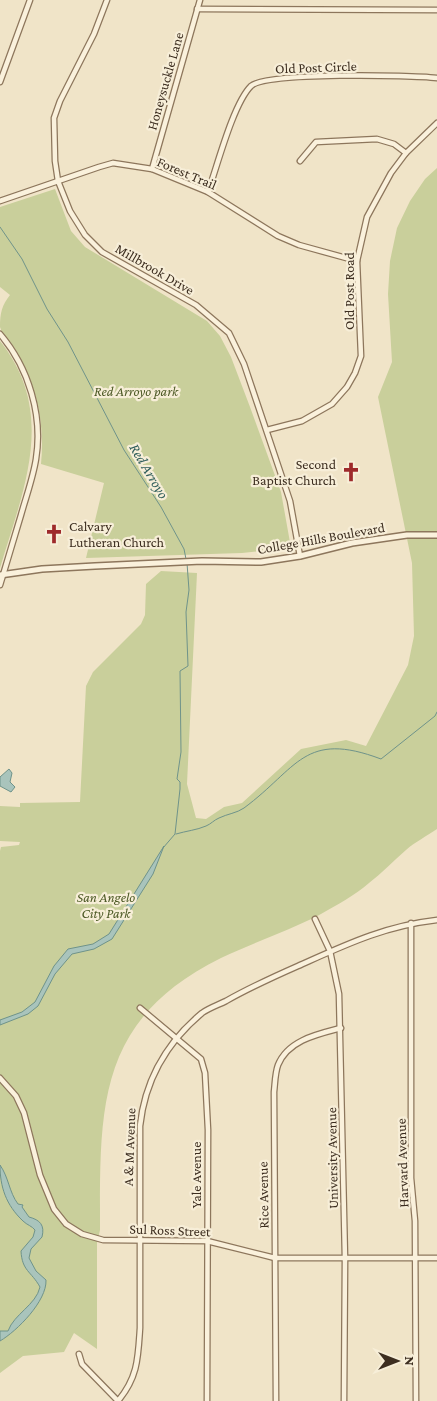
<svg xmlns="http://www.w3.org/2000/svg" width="437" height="1401" viewBox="0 0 437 1401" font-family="'Crimson Pro',serif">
<rect width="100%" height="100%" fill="#f0e4c8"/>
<g fill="#c9cf9b">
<path d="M437 168V829C427 836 415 842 406 850 393 861 382 873 369 883 355 895 337 905 321 914 289 931 254 942 221 958 96 1020 100 1108 100 1230L97 1243V1349L74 1333 64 1352 23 1356 0 1373V851L1 847 19 845 20 842 0 841V806L20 807V803L80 802 86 686 93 672 141 624 145 615 146 584 161 571 197 573 187 784 196 818 206 819 224 807 242 803 301 749 346 740 366 746 408 665 414 636 412 563 378 397 392 362 388 294 390 261 397 228 410 201 425 179Z"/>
<path d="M55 189 71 231 85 247 207 321 220 336 231 357 250 407 281 492 291 548 242 553 86 558 104 483 41 464C45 423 37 388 17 352 13 344 2 335 0 327 0 313 2 305 10 295L0 287V207Z"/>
<path d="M0 341C58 414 23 490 0 568Z"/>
</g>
<g fill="#a9c4bc" stroke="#6f938a">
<path d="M9 769 12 773 10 782 15 787 11 792 0 786V777Z"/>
<path d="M164 846 153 874 112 939 94 949 72 954 55 974 38 1006 28 1014 0 1025V1020L22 1012 35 1002 54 966 68 949 93 944 109 934Z"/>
<path d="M0 1165C9 1178 9 1192 18 1204L23 1205 22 1207 29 1217C40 1220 45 1225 42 1237L31 1249 29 1258 36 1271 46 1280C47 1301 17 1331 0 1341V1331H8C14 1314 36 1305 40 1287 31 1271 22 1271 21 1251L33 1237 35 1230C32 1226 27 1225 23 1221 6 1205 0 1187 0 1165Z"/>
</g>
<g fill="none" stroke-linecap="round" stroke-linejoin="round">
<g stroke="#6f938a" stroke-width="1">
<path d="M0 227 22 259 47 309 68 342 124 450 161 507 184 549 186 559"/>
<path d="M176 834C186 831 197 830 206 826 211 824 214 820 219 818 227 814 237 813 244 808 298 768 304 730 381 759L435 716 437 712"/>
<path d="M163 848 175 834 180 789V782L177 779 181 752 180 671 188 666 186 612 189 590 187 563"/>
</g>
<defs>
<g id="minor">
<path d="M107 0 94 34 60 101 54 118 55 161 58 181 70 211 85 235 102 252 196 305 229 333 244 364 290 501 300 556"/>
<path d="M197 9 437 10"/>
<path d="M0 82 30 0"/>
<path d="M300 161 316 142 377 139 394 144 406 153"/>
<path d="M152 169 200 0"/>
<path d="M208 192C217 167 233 104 251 86 266 72 411 75 437 78"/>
<path d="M0 201 99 167 113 163 152 169 208 192 278 236 299 245 357 261"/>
<path d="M0 334C29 368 43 416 36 459 33 478 26 497 21 515 14 538 7 562 0 585"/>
<path d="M267 430 302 421 332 404 347 387 355 373 361 356 357 261 367 217 391 173 406 153 437 123"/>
<path d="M315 919 330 951 339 994 345 1259 344 1401"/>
<path d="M411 923V1178L415 1221 416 1401"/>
<path d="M140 1008 201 1059 205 1073 208 1130 207 1401"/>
<path d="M0 1078 16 1096 24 1113 40 1175 54 1209 66 1224 82 1234 103 1240 207 1241 275 1258H437"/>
<path d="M79 1354 82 1364 118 1401C138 1377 138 1358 140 1328V1126C145 1080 166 1043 202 1013 209 1008 218 1005 226 1001 249 988 273 977 298 966 345 945 384 926 437 920"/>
<path d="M276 1401 274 1092C275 1084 275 1073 278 1065 288 1040 318 1034 341 1028"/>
</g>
<path id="tertiary" d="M0 575 42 569 95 566 202 561 261 562 300 556 352 543 407 535H437"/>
</defs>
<use href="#minor" stroke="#8d765c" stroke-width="7"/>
<use href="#tertiary" stroke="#8d765c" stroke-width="8"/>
<use href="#minor" stroke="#faf1dc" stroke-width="4.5"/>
<use href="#tertiary" stroke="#faf1dc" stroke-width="5"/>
</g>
<defs>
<symbol id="church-bare" viewBox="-9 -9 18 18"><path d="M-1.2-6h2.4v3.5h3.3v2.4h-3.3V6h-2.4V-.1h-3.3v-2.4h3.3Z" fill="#9e2a2b" stroke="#f7eed8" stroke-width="2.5" paint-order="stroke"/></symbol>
</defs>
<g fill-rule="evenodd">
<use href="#church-bare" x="337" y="458" width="28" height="28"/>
<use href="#church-bare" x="40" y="520" width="28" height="28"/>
</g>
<g text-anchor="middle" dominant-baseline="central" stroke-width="4.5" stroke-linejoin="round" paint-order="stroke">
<g font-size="14" fill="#3d2e20" stroke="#f7eed8">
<text transform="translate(316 67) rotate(-2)">Old Post Circle</text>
<text transform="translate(165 81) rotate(-74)">Honeysuckle Lane</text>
<text transform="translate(187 173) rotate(23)">Forest Trail</text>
<text transform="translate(155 269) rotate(30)">Millbrook Drive</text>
<text transform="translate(349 291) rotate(-90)">Old Post Road</text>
<text transform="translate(321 538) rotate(-10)">College Hills Boulevard</text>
<text transform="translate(129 1147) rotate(-88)">A &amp; M Avenue</text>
<text transform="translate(332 1158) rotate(-91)">University Avenue</text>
<text transform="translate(402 1163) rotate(-92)">Harvard Avenue</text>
<text transform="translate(196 1175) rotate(-90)">Yale Avenue</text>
<text transform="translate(263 1195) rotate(-91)">Rice Avenue</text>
<text transform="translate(170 1230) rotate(2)">Sul Ross Street</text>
</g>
<g font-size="14" font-style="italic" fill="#4d5a26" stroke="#f7eed8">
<text x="136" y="391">Red Arroyo park</text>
<text x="106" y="897">San Angelo<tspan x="106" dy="16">City Park</tspan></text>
</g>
<g font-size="14" fill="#3d2e20" stroke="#f7eed8" text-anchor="end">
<text x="336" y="464">Second<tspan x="336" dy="16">Baptist Church</tspan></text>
<text x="69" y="526" text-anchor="start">Calvary<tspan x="69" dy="16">Lutheran Church</tspan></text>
</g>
<g font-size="15" font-style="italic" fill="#2f5d5a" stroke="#f7eed8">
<text transform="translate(149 471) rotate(59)">Red Arroyo</text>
</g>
</g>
<g transform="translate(397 1361) rotate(90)" stroke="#f7eed8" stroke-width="4" paint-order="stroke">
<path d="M0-4L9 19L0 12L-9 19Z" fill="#3d2e20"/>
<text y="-8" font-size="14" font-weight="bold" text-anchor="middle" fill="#3d2e20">N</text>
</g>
</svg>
